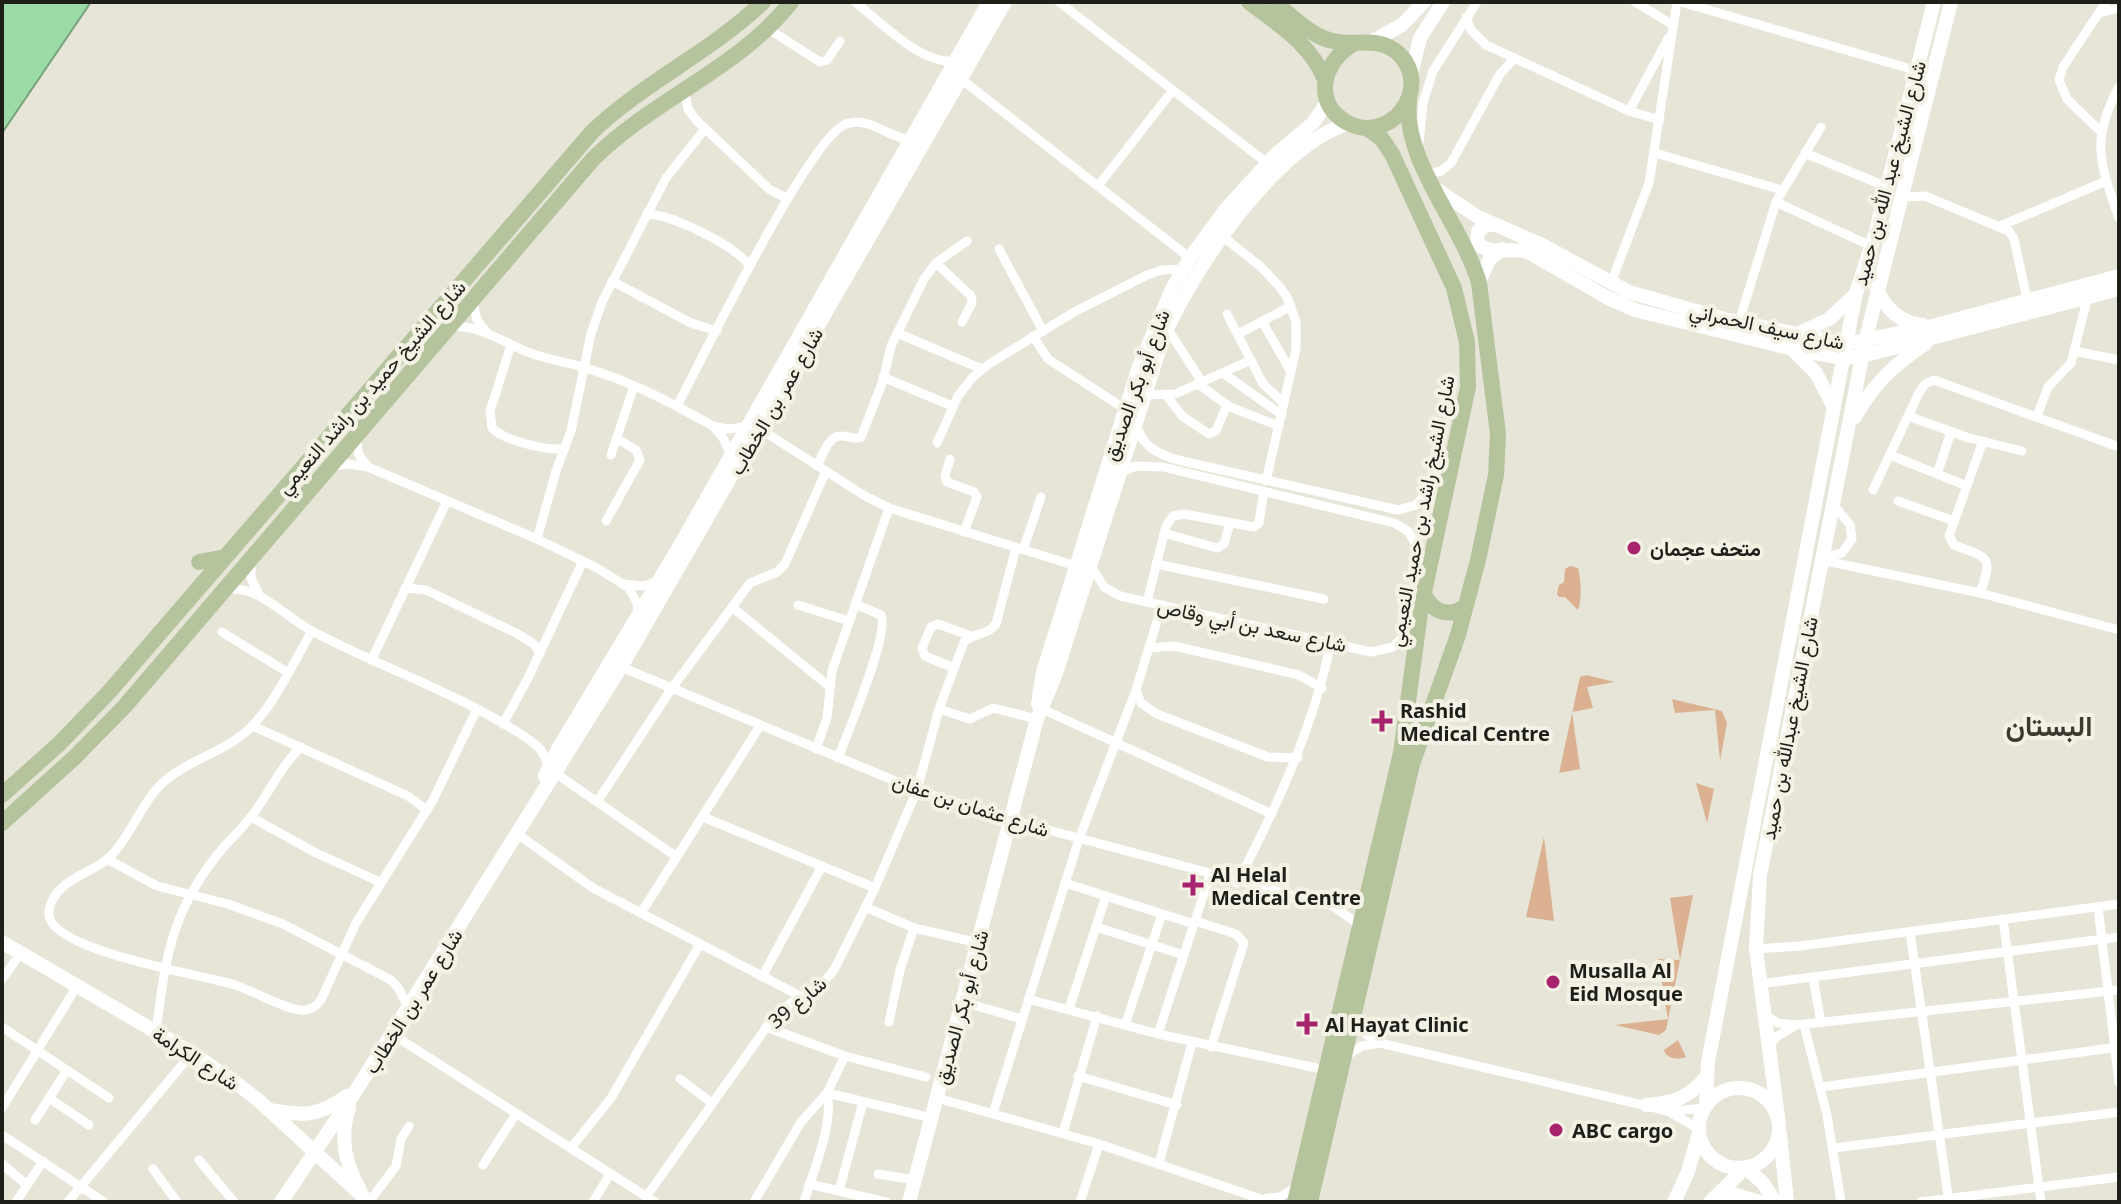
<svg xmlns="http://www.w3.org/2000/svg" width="2121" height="1204" viewBox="0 0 2121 1204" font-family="'Noto Sans',Vazirmatn,sans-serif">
<rect width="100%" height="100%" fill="#e6e5d7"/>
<g fill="#dbb191">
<path d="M1570 566 1578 568C1581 578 1582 600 1578 610L1565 597H1559L1557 594 1559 585 1564 582 1565 569Z"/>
<path d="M1586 675 1615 682 1587 687 1593 708 1572 712 1580 769 1559 773 1580 677Z"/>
<path d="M1672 699 1722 711 1727 723 1720 761 1715 710 1675 713Z"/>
<path d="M1696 783 1714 789 1707 823Z"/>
<path d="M1544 837 1554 921 1526 917Z"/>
<path d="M1693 895 1666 1030 1659 1035 1615 1025 1668 1019 1658 959 1680 960 1670 898Z"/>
<path d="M1678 1040 1686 1057C1678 1060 1666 1059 1664 1050Z"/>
</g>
<path fill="#9cdba5" stroke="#76a37b" stroke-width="2" d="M2 2H91L2 133Z"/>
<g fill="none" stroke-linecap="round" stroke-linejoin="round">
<g stroke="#fff" stroke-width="9">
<path d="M855 2C881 22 921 65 955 61"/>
<path d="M1059 2 1267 163"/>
<path d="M1635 2 1673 25"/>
<path d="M1681 2 1918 71"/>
<path d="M2099 13 2119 8"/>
<path d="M1466 17 1471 30 1486 45 1629 111 1660 120"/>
<path d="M767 28 820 62 827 60 840 41"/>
<path d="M961 79 1190 258"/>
<path d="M2119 87C2090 140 2100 164 2119 218"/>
<path d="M684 88 688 109 696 120 769 189 786 198"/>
<path d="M1629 111 1669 37"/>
<path d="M2100 131 2067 99 2059 80 2063 67 2106 2"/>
<path d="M1419 143 1423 103 1433 71 1477 2"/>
<path d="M1655 153 1782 190"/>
<path d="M1805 153 1887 187"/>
<path d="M1428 174 1441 171 1451 163 1500 74 1515 58"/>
<path d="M1098 186 1173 90"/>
<path d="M1901 197 1925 196 2009 231 2014 239 2027 299"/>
<path d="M1776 202 1871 246"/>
<path d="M647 214C673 215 734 245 750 266"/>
<path d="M1998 227 2106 181"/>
<path d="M1222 236 1260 266 1279 286 1287 297 1296 322V349L1266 481"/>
<path d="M999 249 1043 331"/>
<path d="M936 263 971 296 972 303 962 322"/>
<path d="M612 281 691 323 717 331"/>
<path d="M1611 283 1649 183 1677 2"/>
<path d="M473 302 477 320 486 331"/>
<path d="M1227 314 1263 384 1284 403"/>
<path d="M1262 321 1291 372"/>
<path d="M1739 322 1776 202 1821 127"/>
<path d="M449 326C481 325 502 342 530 353 553 361 578 364 601 373 640 386 677 406 713 426L723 438 731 455"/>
<path d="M1167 328 1202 382"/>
<path d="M897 333 982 369"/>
<path d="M1238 334 1291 306"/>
<path d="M1033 336 1048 359 1125 409"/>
<path d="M511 345 490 411 492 428C505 441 545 450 564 449"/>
<path d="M2074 351 2119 360"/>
<path d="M1223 373 1282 415"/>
<path d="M883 377 952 406"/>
<path d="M1198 384 1230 407 1279 426"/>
<path d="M1143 395 1175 394 1251 360"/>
<path d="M1167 396 1182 416 1209 434 1216 431 1227 405"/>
<path d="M677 406C701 361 810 136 846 124 868 116 888 137 910 140"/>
<path d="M1908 416 1969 438 2022 451"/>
<path d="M2037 416 2048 387 2071 363 2088 296"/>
<path d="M1136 423C1141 446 1157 454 1178 460L1398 510 1416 505 1424 496"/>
<path d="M713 426 726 429 746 427"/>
<path d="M760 429 865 496 889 508 1076 566"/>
<path d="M356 438 359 455 368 467"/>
<path d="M937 443 958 396 973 377 989 364 1074 312 1147 275 1162 270 1183 269"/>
<path d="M611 455 634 386"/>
<path d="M1890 455 1967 486"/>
<path d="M950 459 945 476 947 482 974 492 977 497 964 532"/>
<path d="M332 466 348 464 368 467 537 539 597 568 629 588 637 603 638 614"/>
<path d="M817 466C822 456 829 435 841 436 850 436 852 440 861 437L883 381 891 346 924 279 936 263 967 241"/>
<path d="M1119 473 1136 466 1163 467 1394 523 1408 531 1414 541"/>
<path d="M1937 474 1951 432"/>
<path d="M1873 490 1919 393 1925 384 1934 380 2119 447"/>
<path d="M1898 501 1954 521"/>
<path d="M606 521 640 460 636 450 618 439"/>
<path d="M1164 533 1217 548 1224 544 1230 523"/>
<path d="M537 539 556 471 571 431 591 334 602 302 666 178 705 129"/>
<path d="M1023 550 1041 497"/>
<path d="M1825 557 1842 553 1852 539 1850 525 1833 504"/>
<path d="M251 560V578L259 595"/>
<path d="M1821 560 1980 593 2119 630"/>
<path d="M1156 564 1324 599"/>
<path d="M1091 566 1104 587 1120 596 1371 652 1393 647 1416 623"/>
<path d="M625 584 642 586 659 581"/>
<path d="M405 588 426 590 518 634 535 645 540 654"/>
<path d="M225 589C260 585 283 616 312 631 370 662 433 684 490 716 506 725 523 734 537 746 544 752 546 760 548 768L677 857"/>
<path d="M1980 593C1994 555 1988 558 1954 545L1949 536 1983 441"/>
<path d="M1147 602 1166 526 1173 516 1184 514 1254 527 1259 523 1264 491"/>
<path d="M798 605 849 621"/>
<path d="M732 607 830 687"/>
<path d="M312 631C294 661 275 704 250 728 227 751 193 758 167 779 142 799 133 834 110 857 91 875 54 879 49 911 42 950 203 975 232 984 255 991 277 1006 300 1010 310 1011 316 1007 321 1000L356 923 433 800 477 709"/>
<path d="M222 632 287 672"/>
<path d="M1150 648 1174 646 1299 675 1322 688"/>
<path d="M372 659 447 501"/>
<path d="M621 667 917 790 1011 820 1333 906 1361 926"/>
<path d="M954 668 925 656 922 648 931 627 938 624 971 636"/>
<path d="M1136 690 1141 703 1157 714 1268 757 1298 758"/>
<path d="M939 709 970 719 993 708 1037 719"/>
<path d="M1042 709 1272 814"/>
<path d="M503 724 528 678 583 561"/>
<path d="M253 726 408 796 427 810"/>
<path d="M816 749 827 718 832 671 889 508"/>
<path d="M838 758C847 734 890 634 881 615L855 604"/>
<path d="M597 802 672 688 750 583 777 572 785 564 826 471"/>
<path d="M251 817 314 852 380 882"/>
<path d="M703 817 875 888"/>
<path d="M516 833 593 888 802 997"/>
<path d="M107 859 157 886 228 904 283 924 391 980 399 989 408 1008"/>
<path d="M1065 883 1194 924"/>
<path d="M1237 883C1278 804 1312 731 1331 643"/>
<path d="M1333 906 1367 900"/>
<path d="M865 907 914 928 979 943"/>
<path d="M2098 907 2119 1083"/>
<path d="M641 913 760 726"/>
<path d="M2003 919 2041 1202"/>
<path d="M1195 921 1236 934 1244 943 1211 1047"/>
<path d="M1096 927 1184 955"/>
<path d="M1910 932 1949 1202"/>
<path d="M1756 949 1800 946 2119 904"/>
<path d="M762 977 822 866"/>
<path d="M1813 977 1821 1023"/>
<path d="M2 979 21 953"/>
<path d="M1759 984 2119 937"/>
<path d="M1028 999 1158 1034 1326 1070"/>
<path d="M963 1002 1022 1019"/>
<path d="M1069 1009 1106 896"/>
<path d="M1763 1014 1778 1023 1796 1025 2119 990"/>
<path d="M1355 1017 1367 1035 1380 1043"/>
<path d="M889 1022 900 970 914 928"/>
<path d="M1125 1025 1162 914"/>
<path d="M1804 1025 1827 1115 1841 1202"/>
<path d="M2 1027 109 1098"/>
<path d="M766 1027 845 1056 926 1077"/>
<path d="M156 1032C165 963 170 916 214 859 225 844 239 832 251 817 268 795 280 767 301 747"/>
<path d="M392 1034 655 1202"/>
<path d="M1158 1034 1210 875"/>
<path d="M1768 1048 1776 1037 1793 1027"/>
<path d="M1346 1056 1362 1046 1380 1043 1668 1111 1699 1129"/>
<path d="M1078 1076 1177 1105"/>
<path d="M680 1079 712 1103"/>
<path d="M1821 1087 2119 1047"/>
<path d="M49 1098 89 1125"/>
<path d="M937 1098 1099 1144 1270 1202"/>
<path d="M2 1108 77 986"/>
<path d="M1672 1111 1705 1108"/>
<path d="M993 1113 1079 839 1136 690 1162 605"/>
<path d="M35 1120 67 1070"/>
<path d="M1063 1133 1097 1016"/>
<path d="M2 1135 104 1202"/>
<path d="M571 1148 611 1098 700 944"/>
<path d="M1834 1148 2119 1112"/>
<path d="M199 1160 234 1202"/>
<path d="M1159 1163 1192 1043"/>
<path d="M2 1164 27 1185"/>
<path d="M483 1165 516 1114"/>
<path d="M153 1169 177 1202"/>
<path d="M878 1174 915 1180"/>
<path d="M809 1184 886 1202"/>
<path d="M839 1191 863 1102"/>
<path d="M646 1197 773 1018 791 1003 820 986 834 970 875 888 917 790 939 709 964 642C974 632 987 636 996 624L1016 548"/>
<path d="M1267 1198 1280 1197 1296 1187"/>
<path d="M16 1202 43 1161"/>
<path d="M68 1202 192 1053"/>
<path d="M369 1202 396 1166 401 1139 409 1126"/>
<path d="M593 1202 610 1174"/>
<path d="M754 1202 801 1122 827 1093 845 1056"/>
<path d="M804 1202C813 1171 834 1125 827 1093L932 1118"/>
<path d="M1080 1202 1099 1144"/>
<path d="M1921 1202 2119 1177"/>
</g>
<g stroke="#fff" stroke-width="14">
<path d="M1371 42 1402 25 1424 2"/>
<path d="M1411 75 1420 38 1443 2"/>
<path d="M1436 189 1478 217 1542 245 1629 292 1724 319 1846 344 1932 326 2119 276"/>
<path d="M1495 225 1489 224 1478 231 1477 243C1490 256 1511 247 1528 252L1608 298 1635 310 1793 349 1843 358 1862 356 2119 289"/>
<path d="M1479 283 1489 260 1502 249"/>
<path d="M1877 289C1886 310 1901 323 1923 325"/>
<path d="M1795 335 1829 319 1856 294"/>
<path d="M1793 350 1816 373 1834 407"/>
<path d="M1855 417C1873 385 1894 364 1925 344"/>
<path d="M1038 704 1043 672 1138 369 1172 289 1190 258 1226 209 1276 154 1313 123 1328 101"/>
<path d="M545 776 558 749 679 547 989 2"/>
<path d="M2 942 192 1053 236 1083 258 1100 369 1202"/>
<circle cx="1739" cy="1128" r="40"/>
<path d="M1646 1105C1672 1103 1690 1098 1706 1077"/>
<path d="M1706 1106 1708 1062 1846 344 1856 293 1874 238 1934 2"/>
<path d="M349 1107C339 1138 345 1163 360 1190"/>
<path d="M269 1110C305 1116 317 1117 347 1096"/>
<path d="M1778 1117 1756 949 1760 875 1865 342 1951 2"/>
<path d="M1780 1135 1787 1202"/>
<path d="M1746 1168 1763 1183 1775 1202"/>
<path d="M1715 1198 1736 1195 1760 1202"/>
<path d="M281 1202 357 1089 621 667 1005 2"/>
<path d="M909 1202 1037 719 1055 676 1163 338C1194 268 1274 147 1349 123"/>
<path d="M1674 1202 1688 1172 1699 1132"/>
<path d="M1710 1202 1745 1168"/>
</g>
<g stroke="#b5c49d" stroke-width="16">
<path d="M1249 2C1279 25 1311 44 1325 80"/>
<path d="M1274 2C1291 15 1308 34 1329 40 1353 48 1378 34 1399 54 1433 88 1391 145 1348 123 1312 104 1322 62 1353 44"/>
<path d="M199 562 225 557"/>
<path d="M1424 594C1432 612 1448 618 1465 607"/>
<path d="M2 795 59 744 109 692 592 132C644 82 711 52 763 2"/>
<path d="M2 823 75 757 125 706 593 159C653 99 740 68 791 2"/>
<path d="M1295 1202 1401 753 1421 606 1468 387 1467 342 1454 288 1392 154 1382 139 1367 128"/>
<path d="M1310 1202 1412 764 1458 635 1478 560 1496 475 1498 434 1479 283C1463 226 1402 160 1409 101"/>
</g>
</g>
<g fill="#a8236d" stroke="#f3f2e5" stroke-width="3">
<circle cx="1634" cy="548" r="8"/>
<path d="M1378 709h8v8h8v8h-8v8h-8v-8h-8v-8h8z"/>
<path d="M1189 873h8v8h8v8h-8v8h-8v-8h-8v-8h8z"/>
<circle cx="1553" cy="982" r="8"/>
<path d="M1303 1012h8v8h8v8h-8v8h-8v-8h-8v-8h8z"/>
<circle cx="1556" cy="1130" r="8"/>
</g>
<g text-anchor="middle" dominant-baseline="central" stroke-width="8" stroke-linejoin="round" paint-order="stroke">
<g font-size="20" fill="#1f1f1a" stroke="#f3f2e5">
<text transform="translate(1889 173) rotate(-75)">شارع الشيخ عبد الله بن حميد</text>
<text transform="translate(1767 326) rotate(12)">شارع سيف الحمراني</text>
<text transform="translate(1136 385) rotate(-70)">شارع أبو بكر الصديق</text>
<text transform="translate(371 387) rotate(-49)">شارع الشيخ حميد بن راشد النعيمي</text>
<text transform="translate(776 401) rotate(-60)">شارع عمر بن الخطاب</text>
<text transform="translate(1421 511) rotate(-79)">شارع الشيخ راشد بن حميد النعيمي</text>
<text transform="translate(1252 625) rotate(12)">شارع سعد بن أبي وقاص</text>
<text transform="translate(1789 728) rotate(-79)">شارع الشيخ عبدالله بن حميد</text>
<text transform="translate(971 805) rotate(18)">شارع عثمان بن عفان</text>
<text transform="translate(413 1001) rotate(-58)">شارع عمر بن الخطاب</text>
<text transform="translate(797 1002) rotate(-40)">شارع 39</text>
<text transform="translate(961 1007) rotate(-75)">شارع أبو بكر الصديق</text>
<text transform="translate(196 1058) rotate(33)">شارع الكرامة</text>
</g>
<g font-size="20" font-weight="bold" fill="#1f1f1a" stroke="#f3f2e5" text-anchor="start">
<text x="1650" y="548">متحف عجمان</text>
<text x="1400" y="710">Rashid<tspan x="1400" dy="23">Medical Centre</tspan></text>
<text x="1211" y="874">Al Helal<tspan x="1211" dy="23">Medical Centre</tspan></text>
<text x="1569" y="970">Musalla Al<tspan x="1569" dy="23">Eid Mosque</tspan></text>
<text x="1325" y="1024">Al Hayat Clinic</text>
<text x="1572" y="1130">ABC cargo</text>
</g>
<g font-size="28" font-weight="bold" fill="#3b3a30" stroke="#f3f2e5">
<text x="2049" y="725">البستان</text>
</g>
</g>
<rect width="2121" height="1204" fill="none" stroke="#1f1f1a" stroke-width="8"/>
</svg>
